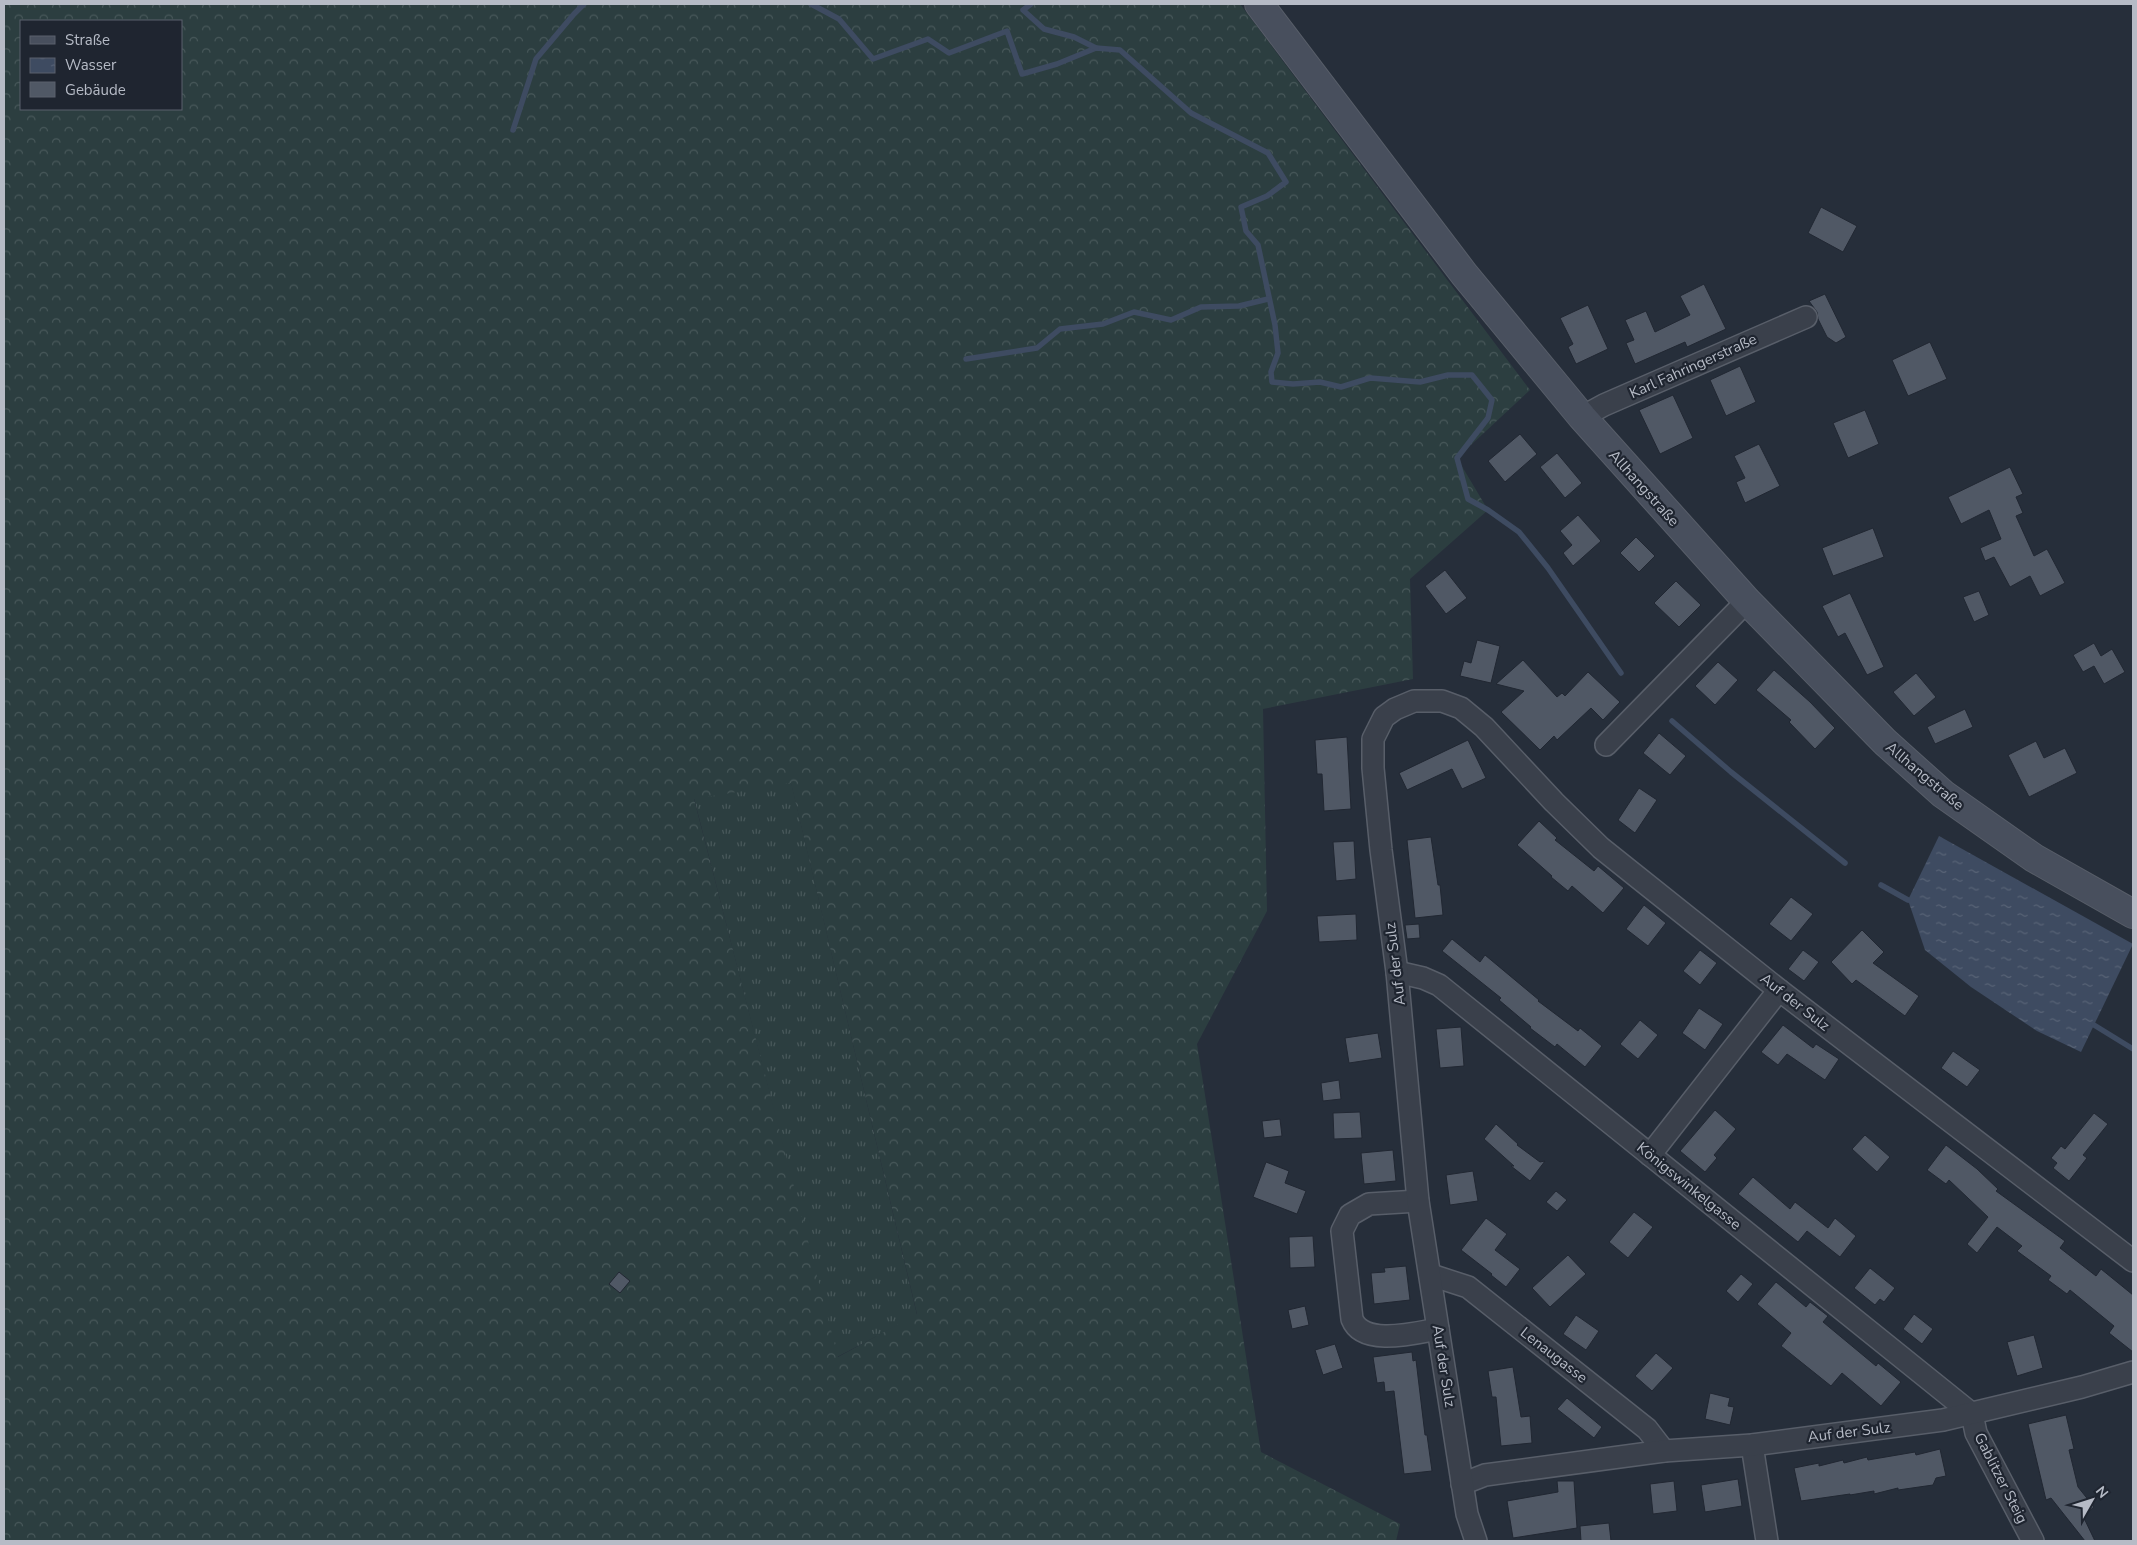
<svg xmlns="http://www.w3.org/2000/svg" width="2137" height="1545" viewBox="0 0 2137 1545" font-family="'Nunito Sans',sans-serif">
<defs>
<pattern id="grass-tufts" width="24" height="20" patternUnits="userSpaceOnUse" patternTransform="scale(1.25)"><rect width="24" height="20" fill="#2c3e40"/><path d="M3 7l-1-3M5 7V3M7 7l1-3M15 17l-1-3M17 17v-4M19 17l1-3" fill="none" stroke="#48585a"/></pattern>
<pattern id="forest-crowns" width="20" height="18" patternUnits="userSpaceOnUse" patternTransform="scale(1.25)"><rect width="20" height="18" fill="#2c3e40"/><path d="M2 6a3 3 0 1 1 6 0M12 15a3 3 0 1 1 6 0" fill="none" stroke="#48585a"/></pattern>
<pattern id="water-ripples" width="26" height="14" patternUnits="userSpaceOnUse" patternTransform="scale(1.25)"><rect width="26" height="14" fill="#3e4b61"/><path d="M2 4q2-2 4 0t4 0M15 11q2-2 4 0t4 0" fill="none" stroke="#586376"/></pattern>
</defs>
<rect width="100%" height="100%" fill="#262e3a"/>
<path fill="url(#grass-tufts)" d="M791 782 917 1315 837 1357 694 798Z"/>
<path fill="url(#forest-crowns)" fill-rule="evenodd" d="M4 4H1240L1530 390 1457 458 1488 510 1410 579 1413 679 1263 709 1267 911 1197 1044 1261 1452 1400 1524 1396 1541H4ZM21 21H181V109H21ZM791 783 917 1314 838 1357 694 799Z"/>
<path fill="url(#water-ripples)" d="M1939 836 2133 944 2081 1052 2037 1031 1971 987 1925 950 1908 900Z"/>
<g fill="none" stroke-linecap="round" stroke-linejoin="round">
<g stroke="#3e4b61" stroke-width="5.5">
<path d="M811 4 839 19 873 59 928 39 949 53 1007 31 1022 74 1057 64 1096 48 1120 50 1191 113 1268 153 1286 182 1267 196 1241 207 1246 231 1258 245 1275 325 1278 353 1271 372 1272 382 1293 384 1320 382 1341 387 1370 378 1420 382 1448 375H1472L1492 400 1488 418 1457 458 1468 499 1488 510 1519 532 1548 568 1621 673"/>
<path d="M1031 4 1023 10 1044 29 1074 37 1096 48"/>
<path d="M513 130 536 59 574 14 584 4"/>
<path d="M966 359 1037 348 1060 329 1103 324 1134 312 1171 320 1201 307 1239 306 1268 299"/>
<path d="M1672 721 1731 772 1845 863"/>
<path d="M1881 885 1908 900"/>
<path d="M2094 1025 2133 1049"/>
</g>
</g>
<g fill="#505865" stroke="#212732">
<path d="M1821 207 1857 226 1843 252 1808 233Z"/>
<path d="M1704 284 1726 329 1687 347 1685 342 1635 364 1626 343 1634 340 1625 320 1646 311 1655 332 1690 315 1680 296Z"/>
<path d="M1825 294 1846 337 1836 343 1827 337 1818 319 1817 312 1809 301Z"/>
<path d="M1588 305 1608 349 1576 364 1568 347 1573 344 1560 318Z"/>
<path d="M1930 342 1947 379 1908 396 1892 360Z"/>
<path d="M1740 366 1756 402 1726 416 1710 380Z"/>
<path d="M1673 395 1693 438 1660 454 1639 410Z"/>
<path d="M1865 410 1879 444 1848 458 1833 423Z"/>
<path d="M1520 434 1537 454 1505 482 1488 461Z"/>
<path d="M1759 444 1780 486 1745 503 1736 482 1745 478 1734 456Z"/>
<path d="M1557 453 1582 483 1565 498 1540 467Z"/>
<path d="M2010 467 2023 494 2016 497 2023 513 2016 516 2034 556 2047 549 2065 583 2040 596 2030 576 2010 587 1994 557 1985 561 1980 548 2001 539 1989 510 1961 524 1948 497Z"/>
<path d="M1578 515 1601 541 1573 566 1563 553 1572 545 1560 531Z"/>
<path d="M1873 528 1884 557 1833 576 1822 548Z"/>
<path d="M1636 537 1655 556 1639 572 1620 553Z"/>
<path d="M1445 570 1467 598 1446 614 1425 586Z"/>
<path d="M1676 581 1701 605 1679 627 1654 603Z"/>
<path d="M1979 591 1989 615 1974 622 1963 597Z"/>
<path d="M1850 593 1884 667 1867 675 1845 633 1838 637 1822 606Z"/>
<path d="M1477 640 1500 646 1491 683 1460 676 1464 661 1471 663Z"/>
<path d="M2094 643 2101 656 2112 649 2125 672 2104 684 2094 666 2083 672 2073 655Z"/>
<path d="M1523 660 1557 697 1562 693 1565 696 1588 672 1620 702 1603 720 1591 708 1557 740 1554 736 1540 750 1501 712 1524 691 1496 684Z"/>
<path d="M1718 662 1738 680 1715 705 1695 686Z"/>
<path d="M1774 670 1810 702 1835 728 1815 749 1789 722 1791 720 1756 690Z"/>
<path d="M1916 673 1936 697 1914 716 1893 692Z"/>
<path d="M1965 709 1973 727 1935 744 1927 727Z"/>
<path d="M1659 733 1686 756 1670 775 1643 753Z"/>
<path d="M1347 737 1351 809 1324 811 1322 774H1317L1315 740Z"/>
<path d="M1468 740 1486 778 1462 789 1452 769 1407 790 1399 773Z"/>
<path d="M2036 741 2044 758 2065 748 2077 773 2029 797 2008 755Z"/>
<path d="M1639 788 1657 800 1635 833 1618 820Z"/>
<path d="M1539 821 1557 838 1555 840 1594 871 1598 866 1624 888 1603 913 1572 886 1568 891 1551 877 1552 876 1517 845Z"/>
<path d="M1431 837 1438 885H1440L1443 915 1415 918 1407 840Z"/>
<path d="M1354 841 1356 879 1336 881 1333 842Z"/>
<path d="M1791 897 1813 914 1791 941 1769 924Z"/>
<path d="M1644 905 1666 923 1648 946 1626 929Z"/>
<path d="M1356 914 1357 940 1319 942 1317 916Z"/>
<path d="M1419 924 1420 938 1407 939 1405 925Z"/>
<path d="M1862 930 1884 952 1873 963 1919 996 1905 1016 1856 980 1852 984 1831 962Z"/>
<path d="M1452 939 1480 962 1485 955 1539 1000 1538 1001 1578 1031 1580 1028 1602 1046 1585 1067 1557 1044 1555 1047 1530 1028 1531 1027 1499 1000 1501 998 1442 951Z"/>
<path d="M1700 950 1717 963 1700 985 1683 971Z"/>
<path d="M1803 950 1819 962 1804 981 1788 969Z"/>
<path d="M1699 1008 1723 1024 1705 1050 1682 1033Z"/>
<path d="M1640 1020 1658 1035 1638 1059 1620 1044Z"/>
<path d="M1783 1025 1813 1048 1816 1044 1839 1059 1825 1080 1787 1054 1778 1065 1761 1052Z"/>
<path d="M1461 1027 1464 1066 1440 1068 1436 1029Z"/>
<path d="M1378 1033 1382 1058 1349 1063 1345 1038Z"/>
<path d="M1953 1051 1980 1070 1967 1087 1941 1068Z"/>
<path d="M1339 1080 1341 1099 1323 1101 1321 1083Z"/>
<path d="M1715 1110 1736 1129 1714 1155 1717 1158 1705 1172 1680 1151Z"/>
<path d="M1360 1112 1362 1138 1334 1139 1333 1113Z"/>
<path d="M2094 1113 2108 1124 2083 1155 2087 1158 2069 1181 2053 1168 2057 1163 2051 1158 2061 1146 2065 1149Z"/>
<path d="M1280 1119 1282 1136 1264 1138 1262 1121Z"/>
<path d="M1496 1124 1518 1144 1517 1145 1540 1162 1545 1161 1530 1181 1511 1166H1514L1484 1139Z"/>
<path d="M1865 1135 1890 1157 1877 1172 1852 1149Z"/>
<path d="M1946 1145 1977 1169 1998 1189 1996 1191 2065 1241 2060 1248 2096 1276 2101 1269 2133 1295V1352L2109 1333 2114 1326 2070 1290 2067 1294 2048 1280 2051 1276 2017 1251 2022 1246 1997 1227 1977 1253 1967 1244 1988 1217 1949 1180 1946 1184 1927 1170Z"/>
<path d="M1393 1150 1396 1181 1364 1184 1361 1153Z"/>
<path d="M1266 1162 1289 1171 1285 1183 1306 1191 1297 1214 1253 1197Z"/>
<path d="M1473 1171 1478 1201 1450 1205 1446 1175Z"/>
<path d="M1753 1177 1790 1209 1795 1202 1828 1228 1835 1218 1856 1236 1840 1257 1807 1231 1798 1242 1738 1194Z"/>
<path d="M1556 1191 1567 1200 1557 1211 1546 1202Z"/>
<path d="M1634 1212 1653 1227 1628 1258 1609 1242Z"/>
<path d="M1486 1218 1507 1234 1495 1250 1520 1269 1506 1287 1491 1275 1492 1274 1461 1250Z"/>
<path d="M1313 1236 1315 1267 1290 1268 1289 1237Z"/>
<path d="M1568 1255 1586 1274 1550 1307 1532 1288Z"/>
<path d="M1406 1266 1410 1300 1374 1304 1371 1273 1385 1272 1384 1268Z"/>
<path d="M1870 1268 1895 1288 1884 1302 1880 1299 1875 1305 1854 1288Z"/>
<path d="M619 1272 630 1281 620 1293 609 1284Z"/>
<path d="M1741 1274 1753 1284 1738 1302 1726 1291Z"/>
<path d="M1776 1282 1806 1307 1810 1302 1828 1316 1823 1322 1876 1366 1878 1363 1901 1382 1881 1406 1842 1373 1831 1386 1781 1346 1791 1333 1757 1304Z"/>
<path d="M1305 1306 1309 1325 1292 1329 1288 1310Z"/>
<path d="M1914 1314 1933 1329 1922 1344 1903 1329Z"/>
<path d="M1576 1315 1599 1331 1586 1350 1563 1334Z"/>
<path d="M2034 1335 2043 1368 2017 1376 2007 1342Z"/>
<path d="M1335 1344 1343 1368 1323 1375 1315 1350Z"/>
<path d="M1412 1352 1413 1361 1416 1360 1425 1435H1427L1432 1471 1404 1474 1394 1391 1385 1392 1384 1382 1377 1383 1373 1357Z"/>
<path d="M1656 1353 1673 1368 1652 1391 1635 1376Z"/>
<path d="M1513 1367 1521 1417 1530 1416 1532 1443 1501 1446 1496 1397H1492L1488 1371Z"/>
<path d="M1710 1393 1730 1398 1728 1406 1734 1407 1730 1425 1705 1419Z"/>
<path d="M1567 1398 1602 1427 1594 1438 1557 1409Z"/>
<path d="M2066 1415 2074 1449 2069 1450 2078 1487 2094 1507 2083 1516 2095 1541H2085L2051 1498 2046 1500 2028 1424Z"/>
<path d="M1940 1449 1946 1476 1936 1478 1933 1485 1898 1490V1488L1874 1494V1491L1850 1495V1494L1801 1501 1794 1468 1819 1463V1466L1843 1460 1844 1463 1867 1457 1868 1460 1915 1452 1916 1455Z"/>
<path d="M1738 1479 1742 1506 1705 1512 1701 1485Z"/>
<path d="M1557 1481H1574L1577 1528 1513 1538 1507 1501 1558 1492Z"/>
<path d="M1674 1481 1677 1511 1653 1514 1650 1484Z"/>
<path d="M1609 1523 1611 1541H1581L1580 1526Z"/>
</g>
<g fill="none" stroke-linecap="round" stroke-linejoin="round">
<defs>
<g id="street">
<path d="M1582 417 1604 405 1806 317"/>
<path d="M1606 745 1747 601"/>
<path d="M1397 972 1423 978 1439 985 1972 1414 1976 1433 2033 1541"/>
<path d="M1650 1155 1779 990"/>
<path d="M1418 1201 1369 1204 1350 1215 1342 1231 1352 1319C1363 1347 1415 1333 1438 1329"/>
<path d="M1431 1275 1468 1287 1647 1429 1664 1451"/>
<path d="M1752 1445 1767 1541"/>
<path d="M1462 1484 1485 1475 1664 1451 1752 1445 1943 1420 2082 1387 2133 1372"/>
<path d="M1476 1541 1467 1514 1418 1201 1397 972 1381 850 1373 768V739L1384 717 1395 709 1414 701H1442L1461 708 1484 727 1554 802 1601 848 1779 990 2133 1261"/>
</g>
<path id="secondary" d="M1259 4 1464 274 1582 417 1747 601 1885 742 1943 794 2034 858 2133 914"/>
</defs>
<use href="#street" stroke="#585e69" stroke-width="24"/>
<use href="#secondary" stroke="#585e69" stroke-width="30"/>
<use href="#street" stroke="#3a404b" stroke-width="21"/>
<use href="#secondary" stroke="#484f5d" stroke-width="28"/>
</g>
<g text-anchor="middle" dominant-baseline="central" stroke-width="4.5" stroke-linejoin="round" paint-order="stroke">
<g font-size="15" fill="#b6bbc6" stroke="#1f2530">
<text transform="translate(1693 366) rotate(-24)">Karl Fahringerstraße</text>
<text transform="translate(1644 488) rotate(48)">Allhangstraße</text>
<text transform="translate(1925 776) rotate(40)">Allhangstraße</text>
<text transform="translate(1395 964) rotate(-97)">Auf der Sulz</text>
<text transform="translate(1795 1002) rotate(38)">Auf der Sulz</text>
<text transform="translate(1689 1186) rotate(39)">Königswinkelgasse</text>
<text transform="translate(1554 1355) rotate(38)">Lenaugasse</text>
<text transform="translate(1444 1366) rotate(81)">Auf der Sulz</text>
<text transform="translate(1849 1432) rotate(-7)">Auf der Sulz</text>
<text transform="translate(2001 1478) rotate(63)">Gablitzer Steig</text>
</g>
</g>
<rect width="2137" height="1545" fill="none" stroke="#b6bbc6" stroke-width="10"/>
<rect x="20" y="20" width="162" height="90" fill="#1f2530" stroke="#5b616c"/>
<rect x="30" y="36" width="25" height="8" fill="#484f5d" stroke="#5b616c"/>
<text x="65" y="45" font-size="15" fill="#b6bbc6">Straße</text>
<rect x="30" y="58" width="25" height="15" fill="url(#water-ripples)" stroke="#5b616c"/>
<text x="65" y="70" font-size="15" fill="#b6bbc6">Wasser</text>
<rect x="30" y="82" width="25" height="15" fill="#505865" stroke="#5b616c"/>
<text x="65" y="95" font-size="15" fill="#b6bbc6">Gebäude</text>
<g transform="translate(2092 1500) rotate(51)" stroke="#1f2530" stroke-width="4" paint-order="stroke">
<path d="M0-4L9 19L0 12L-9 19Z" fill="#b6bbc6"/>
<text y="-8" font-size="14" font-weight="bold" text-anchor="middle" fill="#b6bbc6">N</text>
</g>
</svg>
